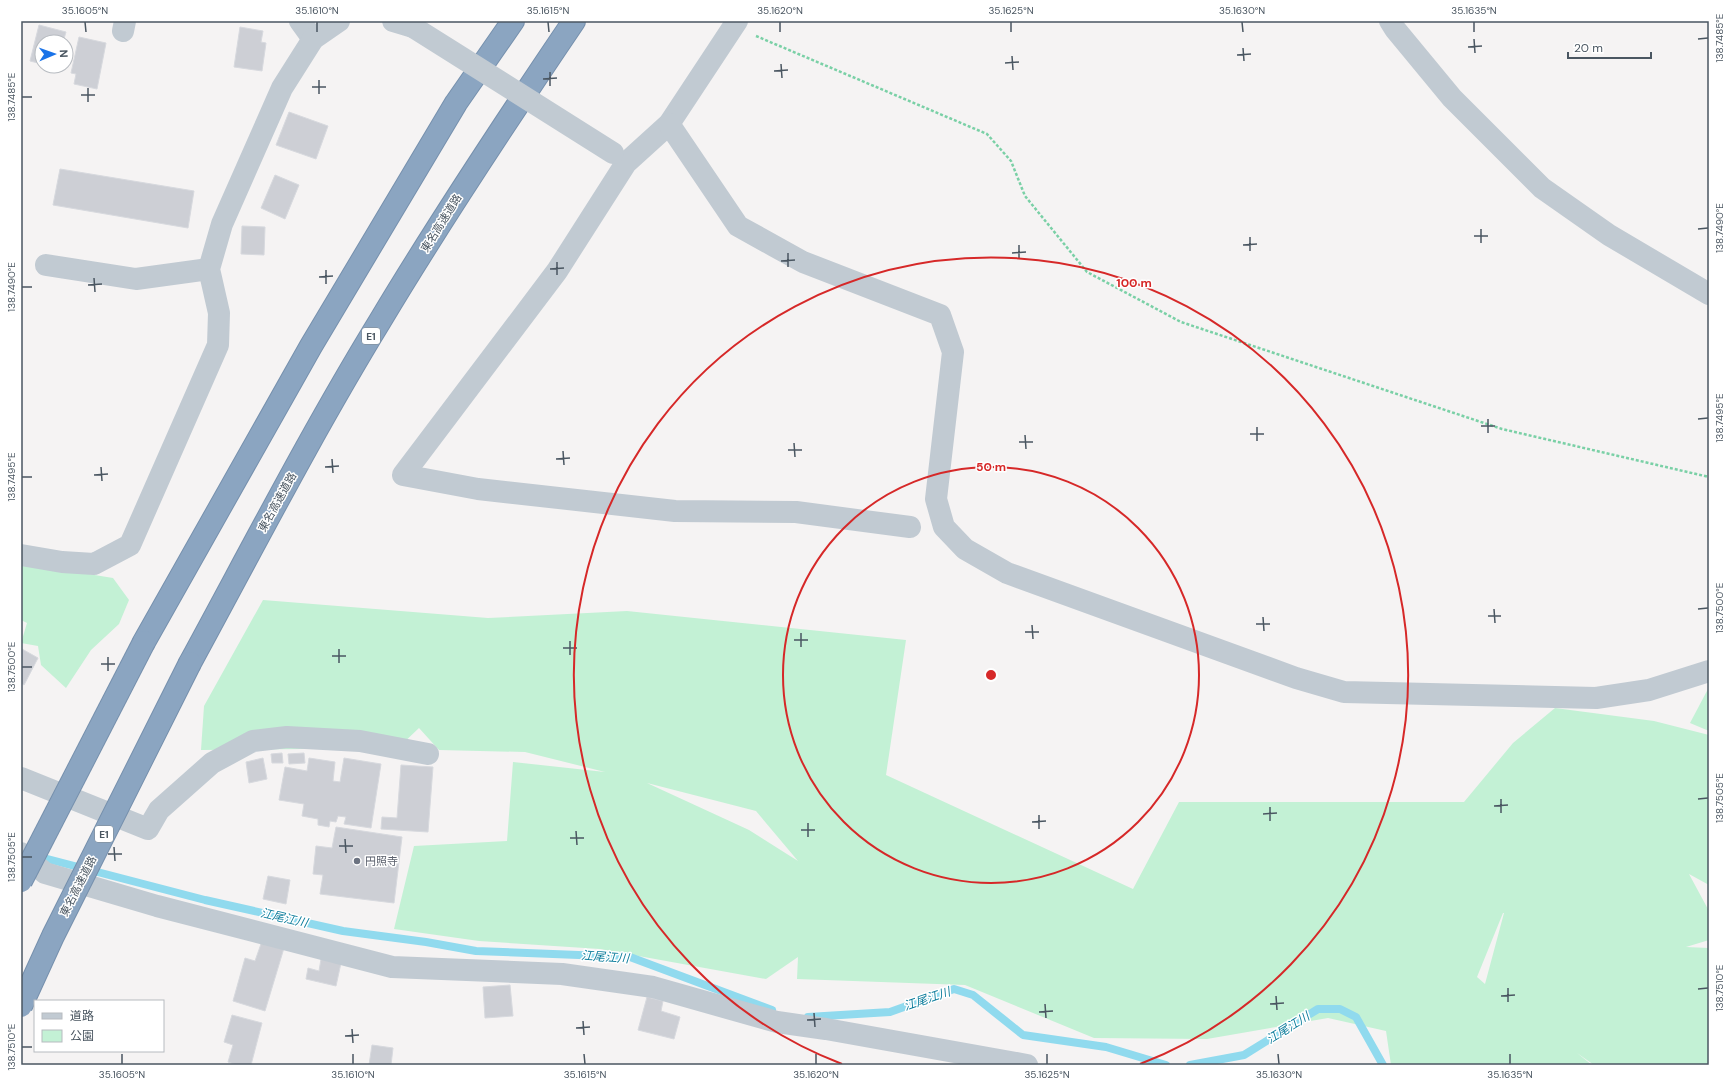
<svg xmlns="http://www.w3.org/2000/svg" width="1730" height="1086" viewBox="0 0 1730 1086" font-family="'DM Sans','Noto Sans JP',sans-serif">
<rect width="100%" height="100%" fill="#f5f3f3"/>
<g fill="#c3f1d5" fill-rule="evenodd">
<path d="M21 563 113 578 129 600 119 624 91 650 66 688 41 665 38 646 21 643 27 623 21 620Z"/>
<path d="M263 600 488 618 627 611 906 640 886 775 1133 889 1179 802H1464L1513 743 1555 708 1654 721 1709 735V885L1689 874 1709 911V940L1686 947 1709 948V1065H1594L1577 1053 1592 1065H1391L1386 1031 1328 1018 1207 1039 1094 1038 965 985 797 979 798 957 766 979 600 949 479 941 394 929 414 846 507 841 513 762 605 772 525 752 439 750 419 728 398 748 201 750 204 706ZM647 783 756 811 798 861 749 830ZM1503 913H1504L1485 984 1477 977Z"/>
<path d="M1708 689H1709V731L1690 723Z"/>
</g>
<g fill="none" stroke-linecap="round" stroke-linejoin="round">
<g stroke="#90daee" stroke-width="8">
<path d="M36 856 205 900 343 931 426 942 476 951 630 957 772 1010"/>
<path d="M808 1017 890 1012 954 989 973 995 1023 1035 1106 1047 1166 1065"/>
<path d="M1190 1065 1244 1055 1318 1009H1340L1356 1017 1383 1065"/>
</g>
</g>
<g fill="#cdcfd5" stroke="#d7d9de">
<path d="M39 25 66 32 63 42H42V64L30 61Z"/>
<path d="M240 27 263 31 261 42 266 43 262 71 234 67Z"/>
<path d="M79 37 106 43 97 89 74 84 76 74 71 73Z"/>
<path d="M289 112 328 126 316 159 276 145Z"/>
<path d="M60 169 194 191 188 228 53 205Z"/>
<path d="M275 175 299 185 285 219 261 208Z"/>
<path d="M242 226 265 227 264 255 241 254Z"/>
<path d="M22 649 38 658 24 685 21 683Z"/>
<path d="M282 753 283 763H272L271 754Z"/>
<path d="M304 753 305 763 289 764 288 754Z"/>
<path d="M263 758 267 779 249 783 246 762Z"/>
<path d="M309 758 335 762 333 781 340 782 344 758 381 764 371 828 344 824 346 817 338 816 336 822 330 821 329 827 318 825V819L302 816 304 804 279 800 285 767 307 771Z"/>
<path d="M401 765 433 767 428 832 381 829 382 817 397 818Z"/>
<path d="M336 827 402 837 394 903 320 894 323 875 313 874 316 846 332 848Z"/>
<path d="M268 876 290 880 286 904 263 899Z"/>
<path d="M262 941 284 948 265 1011 233 1001 245 958 255 961Z"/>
<path d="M321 959 341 963 336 986 306 979 308 968 319 971Z"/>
<path d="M510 985 513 1016 485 1018 483 987Z"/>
<path d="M647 997 663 1001 661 1011 680 1017 674 1039 638 1030Z"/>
<path d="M232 1015 262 1023 251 1065H237L228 1062 233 1045 224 1042Z"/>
<path d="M372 1045 393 1048 391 1065H369Z"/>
</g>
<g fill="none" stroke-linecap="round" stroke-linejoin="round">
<defs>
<g id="motorway">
<path d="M144 642 311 346 456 103 513 21"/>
<path d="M190 663C252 549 312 432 380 321 441 219 507 120 574 21"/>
</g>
</defs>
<use href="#motorway" stroke="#7690ad" stroke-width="24"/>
<path stroke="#7ad0a6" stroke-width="2.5" stroke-dasharray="3 2" stroke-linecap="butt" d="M756 36 987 134 1011 161 1025 196 1087 272 1181 322 1502 429 1709 477"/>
<g stroke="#c1cad2" stroke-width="22">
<path d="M300 21 313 39"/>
<path d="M393 21 413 27"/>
<path d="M737 21 669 124 626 163 557 271 403 475 478 489 675 511 796 512 910 527"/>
<path d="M1390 21 1395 29 1452 98 1542 188 1609 235 1709 294"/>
<path d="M123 31 125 21"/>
<path d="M669 124 738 226 803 262 940 315 953 352 936 499 944 527 965 549 1007 573 1296 678 1344 692 1596 698 1649 690 1709 671"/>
<path d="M46 265 136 279 209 269"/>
<path d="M21 555 62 562 94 564 130 545 218 345 219 313 209 269 222 224 282 88 313 39 339 21"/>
<path d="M21 778 148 829 159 810 212 763 253 741 287 737 360 741 428 754"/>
<path d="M21 853 45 873 157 906 392 967 562 974 653 987 777 1022 826 1029 1027 1065"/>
</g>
<use href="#motorway" stroke="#8ba5c1" stroke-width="22"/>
<defs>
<g id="motorway-bridge">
<path d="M21 881 144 642"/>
<path d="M21 1006 53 936 190 663"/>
</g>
</defs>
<use href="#motorway-bridge" stroke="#7690ad" stroke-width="24" stroke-linecap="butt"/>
<path stroke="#c1cad2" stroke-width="22" d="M413 27 613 153"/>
<use href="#motorway-bridge" stroke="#8ba5c1" stroke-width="22"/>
</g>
<path fill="none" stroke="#4a5661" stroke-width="1.5" d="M85 22 86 32M317 22V32M548 22 549 32M780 22V32M1011 22V32M1242 22 1243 32M1474 22V32M1474 39 1475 53M1698 39 1708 38M1468 47 1482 46M1243 48 1244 61M1237 55 1251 54M1012 56 1013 70M1005 63 1019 62M781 64 782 78M774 71 788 70M550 72V86M543 79 557 78M319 80V94M312 87H326M88 88V102M81 95H95M22 97H32M1481 229V243M1698 229 1708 228M1474 236H1488M1250 237V251M1019 245V259M1243 245 1257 244M788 253V267M1012 253 1026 252M781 261 795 260M557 262V275M550 269 564 268M326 270V284M319 277 333 276M94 278 95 292M88 285 102 284M22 287H32M1488 419V433M1698 419 1708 418M1481 426H1495M1257 427V441M1250 434H1264M1025 435 1026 449M1019 442H1033M794 443 795 457M788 450H802M563 451 564 465M332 459 333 473M556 459 570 458M101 467 102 481M325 467 339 466M94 475 108 474M22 477H32M1494 609 1495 623M1698 609 1708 608M1488 616H1501M1263 617 1264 631M1256 624H1270M1032 625 1033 639M1025 632H1039M801 633V647M794 640H808M570 641V655M563 648H577M339 649V663M332 656H346M108 657V671M101 664H115M22 667H32M1501 799V813M1698 799 1708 798M1494 806 1508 805M1270 807V821M1263 814 1277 813M1039 815V829M1032 822 1046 821M808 823V837M801 830H815M576 831 577 845M570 838H584M345 839 346 853M339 846H353M114 847 115 861M108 854H122M22 857H32M1508 988V1002M1698 989 1708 988M1276 996 1277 1010M1501 996 1515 995M1045 1004 1046 1018M1270 1004 1284 1003M1039 1012 1053 1011M814 1013 815 1027M807 1020 821 1019M583 1021 584 1035M576 1028 590 1027M352 1029 353 1043M345 1036 359 1035M22 1047H32M122 1054V1064M353 1054V1064M584 1054 585 1064M816 1054V1064M1047 1054V1064M1278 1054 1279 1064M1510 1054V1064"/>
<g fill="none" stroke="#d62828" stroke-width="2">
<circle cx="991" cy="675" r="208"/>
<path d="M842 1064A417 417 0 1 1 1140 1064"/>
</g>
<circle fill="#6b7280" stroke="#fff" stroke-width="1.5" cx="357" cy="861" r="4"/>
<g text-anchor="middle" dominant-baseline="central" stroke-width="3" stroke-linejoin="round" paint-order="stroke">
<g fill="#fff" stroke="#808990" stroke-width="1">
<rect x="362" y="328" width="18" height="16" rx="3"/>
<rect x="95" y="826" width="18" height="16" rx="3"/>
</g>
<g font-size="10" font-weight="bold" fill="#4a5661">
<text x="371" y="336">E1</text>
<text x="104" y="834">E1</text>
</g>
<g font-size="11" fill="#4a5661" stroke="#fff">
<text transform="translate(441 223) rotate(-58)">東名高速道路</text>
<text transform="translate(277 502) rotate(-61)">東名高速道路</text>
<text transform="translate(78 886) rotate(-63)">東名高速道路</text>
</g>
<g font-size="11" fill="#5b616d" stroke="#fff" text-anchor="start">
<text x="365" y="861">円照寺</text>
</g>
<g font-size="12" font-style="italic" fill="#0c7c9b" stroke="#fff">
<text transform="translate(284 918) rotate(13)">江尾江川</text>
<text transform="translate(605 957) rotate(4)">江尾江川</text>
<text transform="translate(927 999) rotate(-19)">江尾江川</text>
<text transform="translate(1288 1028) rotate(-32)">江尾江川</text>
</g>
</g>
<circle cx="991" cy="675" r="6" fill="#d62828" stroke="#fff" stroke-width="2"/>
<g font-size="12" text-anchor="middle" font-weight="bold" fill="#d62828" stroke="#fff" stroke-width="3" stroke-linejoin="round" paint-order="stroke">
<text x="1134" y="287">100 m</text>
<text x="991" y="471">50 m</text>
</g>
<rect width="1730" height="1086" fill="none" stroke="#ffffff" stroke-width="44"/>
<rect x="34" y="1000" width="130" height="52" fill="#ffffff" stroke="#b7bbc0"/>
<rect x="42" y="1013" width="20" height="6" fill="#c1cad2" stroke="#b7bbc0"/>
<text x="70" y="1020" font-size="12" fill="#4a5661">道路</text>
<rect x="42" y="1030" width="20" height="12" fill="#c3f1d5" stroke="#b7bbc0"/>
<text x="70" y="1040" font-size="12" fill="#4a5661">公園</text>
<g transform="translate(54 54) rotate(88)"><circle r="19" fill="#ffffff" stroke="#b7bbc0"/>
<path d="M0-3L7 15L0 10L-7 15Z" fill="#1a73e8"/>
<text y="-6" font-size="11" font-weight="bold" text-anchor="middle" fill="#4a5661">N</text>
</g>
<path d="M1568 52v6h83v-6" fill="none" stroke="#4a5661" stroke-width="2"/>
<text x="1574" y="52" font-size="12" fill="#4a5661" stroke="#ffffff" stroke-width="3" paint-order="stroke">20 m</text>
<rect x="22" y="22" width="1686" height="1042" fill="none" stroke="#4a5661" stroke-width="1.5"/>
<g font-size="10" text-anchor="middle" fill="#4a5661">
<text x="85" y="14">35.1605°N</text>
<text x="317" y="14">35.1610°N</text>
<text x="548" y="14">35.1615°N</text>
<text x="780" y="14">35.1620°N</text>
<text x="1011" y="14">35.1625°N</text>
<text x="1242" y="14">35.1630°N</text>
<text x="1474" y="14">35.1635°N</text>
<text transform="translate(1719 38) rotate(-90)" y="4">138.7485°E</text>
<text transform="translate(11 97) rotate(-90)" y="4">138.7485°E</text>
<text transform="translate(1719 228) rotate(-90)" y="4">138.7490°E</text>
<text transform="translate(11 287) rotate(-90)" y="4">138.7490°E</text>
<text transform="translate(1719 418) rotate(-90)" y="4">138.7495°E</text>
<text transform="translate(11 477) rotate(-90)" y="4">138.7495°E</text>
<text transform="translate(1719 608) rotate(-90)" y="4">138.7500°E</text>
<text transform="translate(11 667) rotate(-90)" y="4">138.7500°E</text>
<text transform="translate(1719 798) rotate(-90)" y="4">138.7505°E</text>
<text transform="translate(11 857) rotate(-90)" y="4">138.7505°E</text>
<text transform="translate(1719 988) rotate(-90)" y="4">138.7510°E</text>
<text transform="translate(11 1047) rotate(-90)" y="4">138.7510°E</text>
<text x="122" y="1078">35.1605°N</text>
<text x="353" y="1078">35.1610°N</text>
<text x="585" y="1078">35.1615°N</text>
<text x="816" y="1078">35.1620°N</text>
<text x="1047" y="1078">35.1625°N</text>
<text x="1279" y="1078">35.1630°N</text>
<text x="1510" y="1078">35.1635°N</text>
</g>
</svg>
